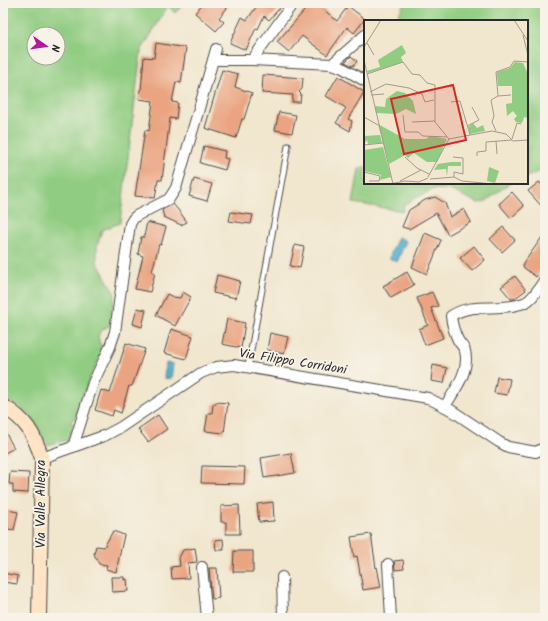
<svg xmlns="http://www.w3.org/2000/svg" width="548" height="621" viewBox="0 0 548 621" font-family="Kalam,sans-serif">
<rect width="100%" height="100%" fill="#f7f3e8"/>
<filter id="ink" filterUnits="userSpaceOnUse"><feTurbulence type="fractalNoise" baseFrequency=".025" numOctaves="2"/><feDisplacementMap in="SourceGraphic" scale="8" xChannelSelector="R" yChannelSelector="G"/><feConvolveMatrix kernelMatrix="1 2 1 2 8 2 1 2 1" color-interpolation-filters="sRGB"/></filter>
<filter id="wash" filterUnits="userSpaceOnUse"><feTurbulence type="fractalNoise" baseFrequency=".012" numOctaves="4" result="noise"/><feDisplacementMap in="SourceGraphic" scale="16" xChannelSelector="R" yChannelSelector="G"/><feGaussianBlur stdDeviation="0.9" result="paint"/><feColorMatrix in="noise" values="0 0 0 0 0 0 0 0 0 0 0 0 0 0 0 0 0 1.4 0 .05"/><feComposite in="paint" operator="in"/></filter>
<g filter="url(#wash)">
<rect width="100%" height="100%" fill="#f1e6ce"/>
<g fill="#90cc81" stroke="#5e7c56" fill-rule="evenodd">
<path d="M3 3H185L175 13 168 6 141 51 120 223 102 230 97 246V262L115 294 110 325 102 330 98 336 102 352 87 385 75 419H72L71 423 74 424 68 440 47 445 35 423 26 413 3 397ZM34 34H58V58H34Z"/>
<path d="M404 3H545V169L527 177V21H399L397 19Z"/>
<path d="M365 166V183H511L507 185 485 202 478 203 450 190 434 189 404 204 403 211 353 203 359 169Z"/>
</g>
<g fill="#54b2d3" stroke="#406e7f">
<path d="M398 237 406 241 397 262 389 258Z"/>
<path d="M166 363 173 364 171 379 164 378Z"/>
</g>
<g id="blocks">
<g fill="#eaa481">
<path d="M203 3H231L219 18 224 22 216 31 195 13Z"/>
<path d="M259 3H284L269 20 264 16 258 29 256 28 246 50 230 43 242 17 247 20Z"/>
<path d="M311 3H316L337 21 348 6 365 19 354 33 347 27 327 55 302 36 289 52 277 42Z"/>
<path d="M156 43 186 48 181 83 176 82 172 102 178 103 176 119 170 118 162 180H158L155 198 135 196 145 130 149 131 153 101 139 99 140 90H141L144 57 154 58Z"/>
<path d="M351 56 357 61 353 66 345 62Z"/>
<path d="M222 70 238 74 235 87 252 93 244 119H242L236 138 205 128Z"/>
<path d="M263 75 303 78 302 89 299 92 301 94 300 102H292L293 95 262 93Z"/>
<path d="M338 76 364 92 348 119 352 121 350 131 336 123 346 108 326 96Z"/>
<path d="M279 112 296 115 292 133 275 130Z"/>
<path d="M204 146 225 151 224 158 228 159 225 170 200 163Z"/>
<path d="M194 179 212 184 207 201 189 196Z"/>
<path d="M539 182 545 188V210L528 191Z"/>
<path d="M512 192 524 206 511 218 499 204Z"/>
<path d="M435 197 445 203 450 217 464 209 471 222 448 235 436 213 409 229 402 227 409 210 425 200Z"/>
<path d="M173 204 179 211 187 222 181 225 164 217 162 210Z"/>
<path d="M231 212 253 215 251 224 229 221Z"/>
<path d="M147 222 166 227 161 245 159 244 152 272 155 273 150 292 135 289 143 256 138 254 141 237H144Z"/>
<path d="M503 227 515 240 502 252 490 239Z"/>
<path d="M425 233 441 240 427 274 412 267Z"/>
<path d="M545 233V264L536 277 523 267V264Z"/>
<path d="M295 245 304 247 300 268 290 266Z"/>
<path d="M474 246 485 260 472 271 460 258Z"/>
<path d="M407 272 414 285 391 298 383 286Z"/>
<path d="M217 275 240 281 236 298 213 293Z"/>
<path d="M515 276 526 290 514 299H511L501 287Z"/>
<path d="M183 292 191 297 175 326 156 315 167 294 173 297 180 298Z"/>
<path d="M432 292 438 306 431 308 443 338 425 345 419 329 428 325 417 298Z"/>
<path d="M137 308 146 310 142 327 133 324Z"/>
<path d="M227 319 245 323 241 348 222 344Z"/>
<path d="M171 329 193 336 186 359 164 353Z"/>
<path d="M270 333 288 337 284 354 267 350Z"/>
<path d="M126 343 145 349 132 386H129L121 413 114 410 112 416 95 410 101 390 110 393Z"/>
<path d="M433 365 447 368 444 383 431 381Z"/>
<path d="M497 377 510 379 507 395 494 393Z"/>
<path d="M216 402 228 403 224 433 205 431 208 413H212L213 404H216Z"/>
<path d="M158 415 167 429 148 442 138 429Z"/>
<path d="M3 428 14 448 3 454Z"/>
<path d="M291 453 295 473 264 478 261 458Z"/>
<path d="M202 466 245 467 244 484 201 483Z"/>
<path d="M10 472 29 473 28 493 13 492V484H9Z"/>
<path d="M273 502 274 521 259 522 257 504Z"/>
<path d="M239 505 240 534H226V522H221V506Z"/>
<path d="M3 509 18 512 14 530 3 528Z"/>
<path d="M113 531 124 535 116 572 106 569 107 565 99 564 94 554 96 546 104 547Z"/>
<path d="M371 534 376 568 377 567 381 587 363 590 357 556 354 557 351 537Z"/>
<path d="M223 539 224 550H216L215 540Z"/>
<path d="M195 548 197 562 188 563 189 578 172 579 171 567 180 566 179 558 183 550Z"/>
<path d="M234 551H253V572H233Z"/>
<path d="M403 560 404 569 395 570 394 561Z"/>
<path d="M209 568H217L219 598 212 599Z"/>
<path d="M3 573 18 576 17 584 3 582Z"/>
<path d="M111 577H124V580L127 579 128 591 112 592Z"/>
</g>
</g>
</g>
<g filter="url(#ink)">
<use href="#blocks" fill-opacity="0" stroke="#494743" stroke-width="1"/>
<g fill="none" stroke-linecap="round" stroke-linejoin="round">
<defs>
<path id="service" d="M248 367 288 146"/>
<g id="minor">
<path d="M213 60 216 49"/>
<path d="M252 60 293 3"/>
<path d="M332 64 365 35"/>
<path d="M445 406C455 390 470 371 465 351 464 347 460 344 458 340 454 332 452 325 451 316 472 302 494 311 517 305 519 304 523 304 526 302 534 298 540 286 545 279"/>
<path d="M73 447 93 383 110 347 115 332 130 224 133 219 136 216 169 199 176 188 213 60H252L332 64 341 67 365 81"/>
<path d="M42 458 106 435 121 427 201 373 216 367 234 365 428 398 451 410 499 442 508 447 536 452 545 447"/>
<path d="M388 564 391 618"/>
<path d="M202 567 207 618"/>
<path d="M282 577 283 618"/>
</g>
<path id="secondary" d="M3 406C26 420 33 432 42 458L39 618"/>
</defs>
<use href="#service" stroke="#494743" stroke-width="7"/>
<use href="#minor" stroke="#494743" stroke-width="12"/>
<use href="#secondary" stroke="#494743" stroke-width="16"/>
<use href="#service" stroke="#fff" stroke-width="5"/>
<use href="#minor" stroke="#fff" stroke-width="10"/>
<use href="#secondary" stroke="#ffe4c6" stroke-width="14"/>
</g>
</g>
<g text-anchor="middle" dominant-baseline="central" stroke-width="3.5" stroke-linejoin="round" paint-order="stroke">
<g font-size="13" fill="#2b2b2b" stroke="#f7f3e8">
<text transform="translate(293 362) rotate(9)">Via Filippo Corridoni</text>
<text transform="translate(41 504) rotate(-90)">Via Valle Allegra</text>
</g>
</g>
<g transform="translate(364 20)">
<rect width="164" height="164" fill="#f1e6ce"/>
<path d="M38 25 42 33 37 37 39 42 4 53 3 51 16 47 14 40ZM151 42 159 43 164 54V98L160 97 158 103 152 102 150 99 153 96 149 91 143 96 142 84 148 83V66H134L133 55V52L146 48ZM33 71 41 73 49 81 52 94 42 89 32 94 12 93 11 86 21 87 22 79ZM109 103 113 108 119 105 121 111 106 114 104 107ZM14 104 41 119H62L66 116 83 119 73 142H63L50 133 44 138 41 135 25 144ZM16 115 18 123 4 124 3 120 0 124V116ZM19 127 27 157 16 160 17 155 0 151V130ZM87 142H97V146H84L83 156 82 149 70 150 74 144ZM125 147 135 151 131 163 123 161Z" fill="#90cc81"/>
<path fill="none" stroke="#a29b8d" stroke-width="1" d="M150 0 164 21M159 15 164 35M3 23 10 35M0 27 17 0M0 40 29 164M3 54 39 42 48 54 56 55 63 63 71 65V102L85 119M6 72 22 64 45 68 58 74 61 82 70 80M7 75 20 74M134 76 132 52 146 47 150 41 164 42M87 82 96 81 106 115M39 95 41 112H54L59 116 83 117M0 97 14 105M48 102 71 101M103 106 115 100 108 87M132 111 128 102 130 96 127 80 134 76 147 75M148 119 153 103 157 104M132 121 133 134M0 125 19 123M113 136V132L122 131V122L148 120M41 137 53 148 65 154M89 137 99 138V154L90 152V157M0 152 16 156 15 161H5M64 157 85 119 128 111 142 114 149 121 164 120M66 159 90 157 98 161 129 164M36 161 57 150M26 164 41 161 55 162 64 158"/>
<path fill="#d62828" fill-opacity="0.15" stroke="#d62828" stroke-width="2" d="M89 65 102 120 40 134 27 79Z"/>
<rect width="164" height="164" fill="none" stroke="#2b2b2b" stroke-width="2"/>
</g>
<rect width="548" height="621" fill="none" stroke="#f7f3e8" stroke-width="16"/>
<g transform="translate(46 46) rotate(103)"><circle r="19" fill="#f7f3e8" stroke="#a5a39c"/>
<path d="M0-3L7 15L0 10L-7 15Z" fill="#b5179e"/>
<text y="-6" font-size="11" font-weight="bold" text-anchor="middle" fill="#2b2b2b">N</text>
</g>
</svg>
